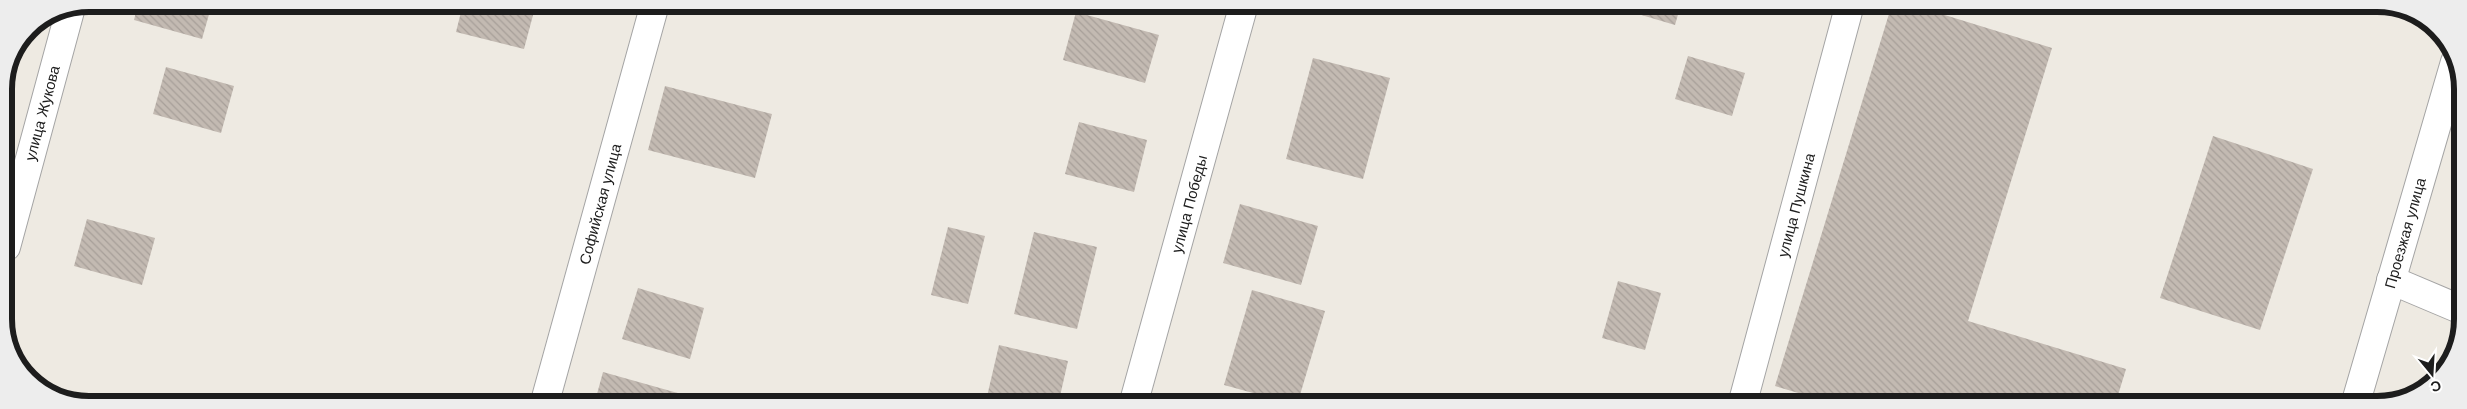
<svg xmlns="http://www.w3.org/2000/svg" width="2467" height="409" viewBox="0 0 2467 409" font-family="Arial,sans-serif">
<defs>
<pattern id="building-back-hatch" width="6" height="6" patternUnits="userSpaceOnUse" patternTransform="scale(1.25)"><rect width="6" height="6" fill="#c3bab2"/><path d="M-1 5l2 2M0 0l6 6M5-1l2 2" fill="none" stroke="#a79f99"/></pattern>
</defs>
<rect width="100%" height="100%" fill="#eeeae2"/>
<g fill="url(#building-back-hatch)">
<path d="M138 4H212L202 39 134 20Z"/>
<path d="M463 4H536L524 49 456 32Z"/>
<path d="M1619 4H1681L1675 25 1618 8Z"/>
<path d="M1892 4H1909L2052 48 1968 321 2126 369 2115 405H1839L1775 386Z"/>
<path d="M1076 12 1159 35 1145 83 1063 60Z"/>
<path d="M1688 56 1745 73 1732 116 1675 99Z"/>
<path d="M1313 58 1390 78 1363 179 1286 159Z"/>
<path d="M166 67 234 86 221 133 153 114Z"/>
<path d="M665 86 772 114 755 178 648 150Z"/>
<path d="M1079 122 1147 140 1134 192 1065 174Z"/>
<path d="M2213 136 2313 169 2260 330 2160 298Z"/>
<path d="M1240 204 1318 226 1301 285 1223 263Z"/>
<path d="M87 219 155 238 142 285 74 266Z"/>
<path d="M948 227 985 236 968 304 931 295Z"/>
<path d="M1034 232 1097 247 1077 329 1014 314Z"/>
<path d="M1618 281 1661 293 1645 350 1602 338Z"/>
<path d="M638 288 704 308 690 359 622 339Z"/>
<path d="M1252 290 1325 311 1297 405 1224 385Z"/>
<path d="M999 345 1068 361 1058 405H985Z"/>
<path d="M603 372 699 399 697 405H594Z"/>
<path d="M2182 399 2200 405H2181Z"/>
</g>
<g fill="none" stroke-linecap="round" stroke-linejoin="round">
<defs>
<g id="minor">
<path d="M6 247 71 7"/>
<path d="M2391 280 2462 310"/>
<path d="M544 405 655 4"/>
<path d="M1133 405 1244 4"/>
<path d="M1742 405 1850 4"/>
<path d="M2355 405 2455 62"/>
</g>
</defs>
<use href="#minor" stroke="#a4a4a4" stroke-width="30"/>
<use href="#minor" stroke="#fff" stroke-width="28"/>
</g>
<g text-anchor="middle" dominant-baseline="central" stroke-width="4.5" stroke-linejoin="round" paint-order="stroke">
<g font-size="15" fill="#1d1d1d" stroke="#fff">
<text transform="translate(42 113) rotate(-75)">улица Жукова</text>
<text transform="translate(600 204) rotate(-75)">Софийская улица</text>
<text transform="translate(1189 204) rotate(-75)">улица Победы</text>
<text transform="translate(1796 205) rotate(-75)">улица Пушкина</text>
<text transform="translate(2405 233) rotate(-74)">Проезжая улица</text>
</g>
</g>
<path d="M0 0H2467V409H0ZM89 12H2377A77 77 0 0 1 2454 89V319A77 77 0 0 1 2377 396H89A77 77 0 0 1 12 319V89A77 77 0 0 1 89 12Z" fill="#ededed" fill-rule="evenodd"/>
<path fill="none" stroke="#1d1d1d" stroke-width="6" d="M89 12H2377A77 77 0 0 1 2454 89V319A77 77 0 0 1 2377 396H89A77 77 0 0 1 12 319V89A77 77 0 0 1 89 12Z"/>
<g transform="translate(2432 374) rotate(162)" stroke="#ffffff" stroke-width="4" paint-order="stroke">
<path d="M0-4L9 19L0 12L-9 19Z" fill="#1d1d1d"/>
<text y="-8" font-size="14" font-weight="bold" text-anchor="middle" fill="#1d1d1d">С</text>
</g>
</svg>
